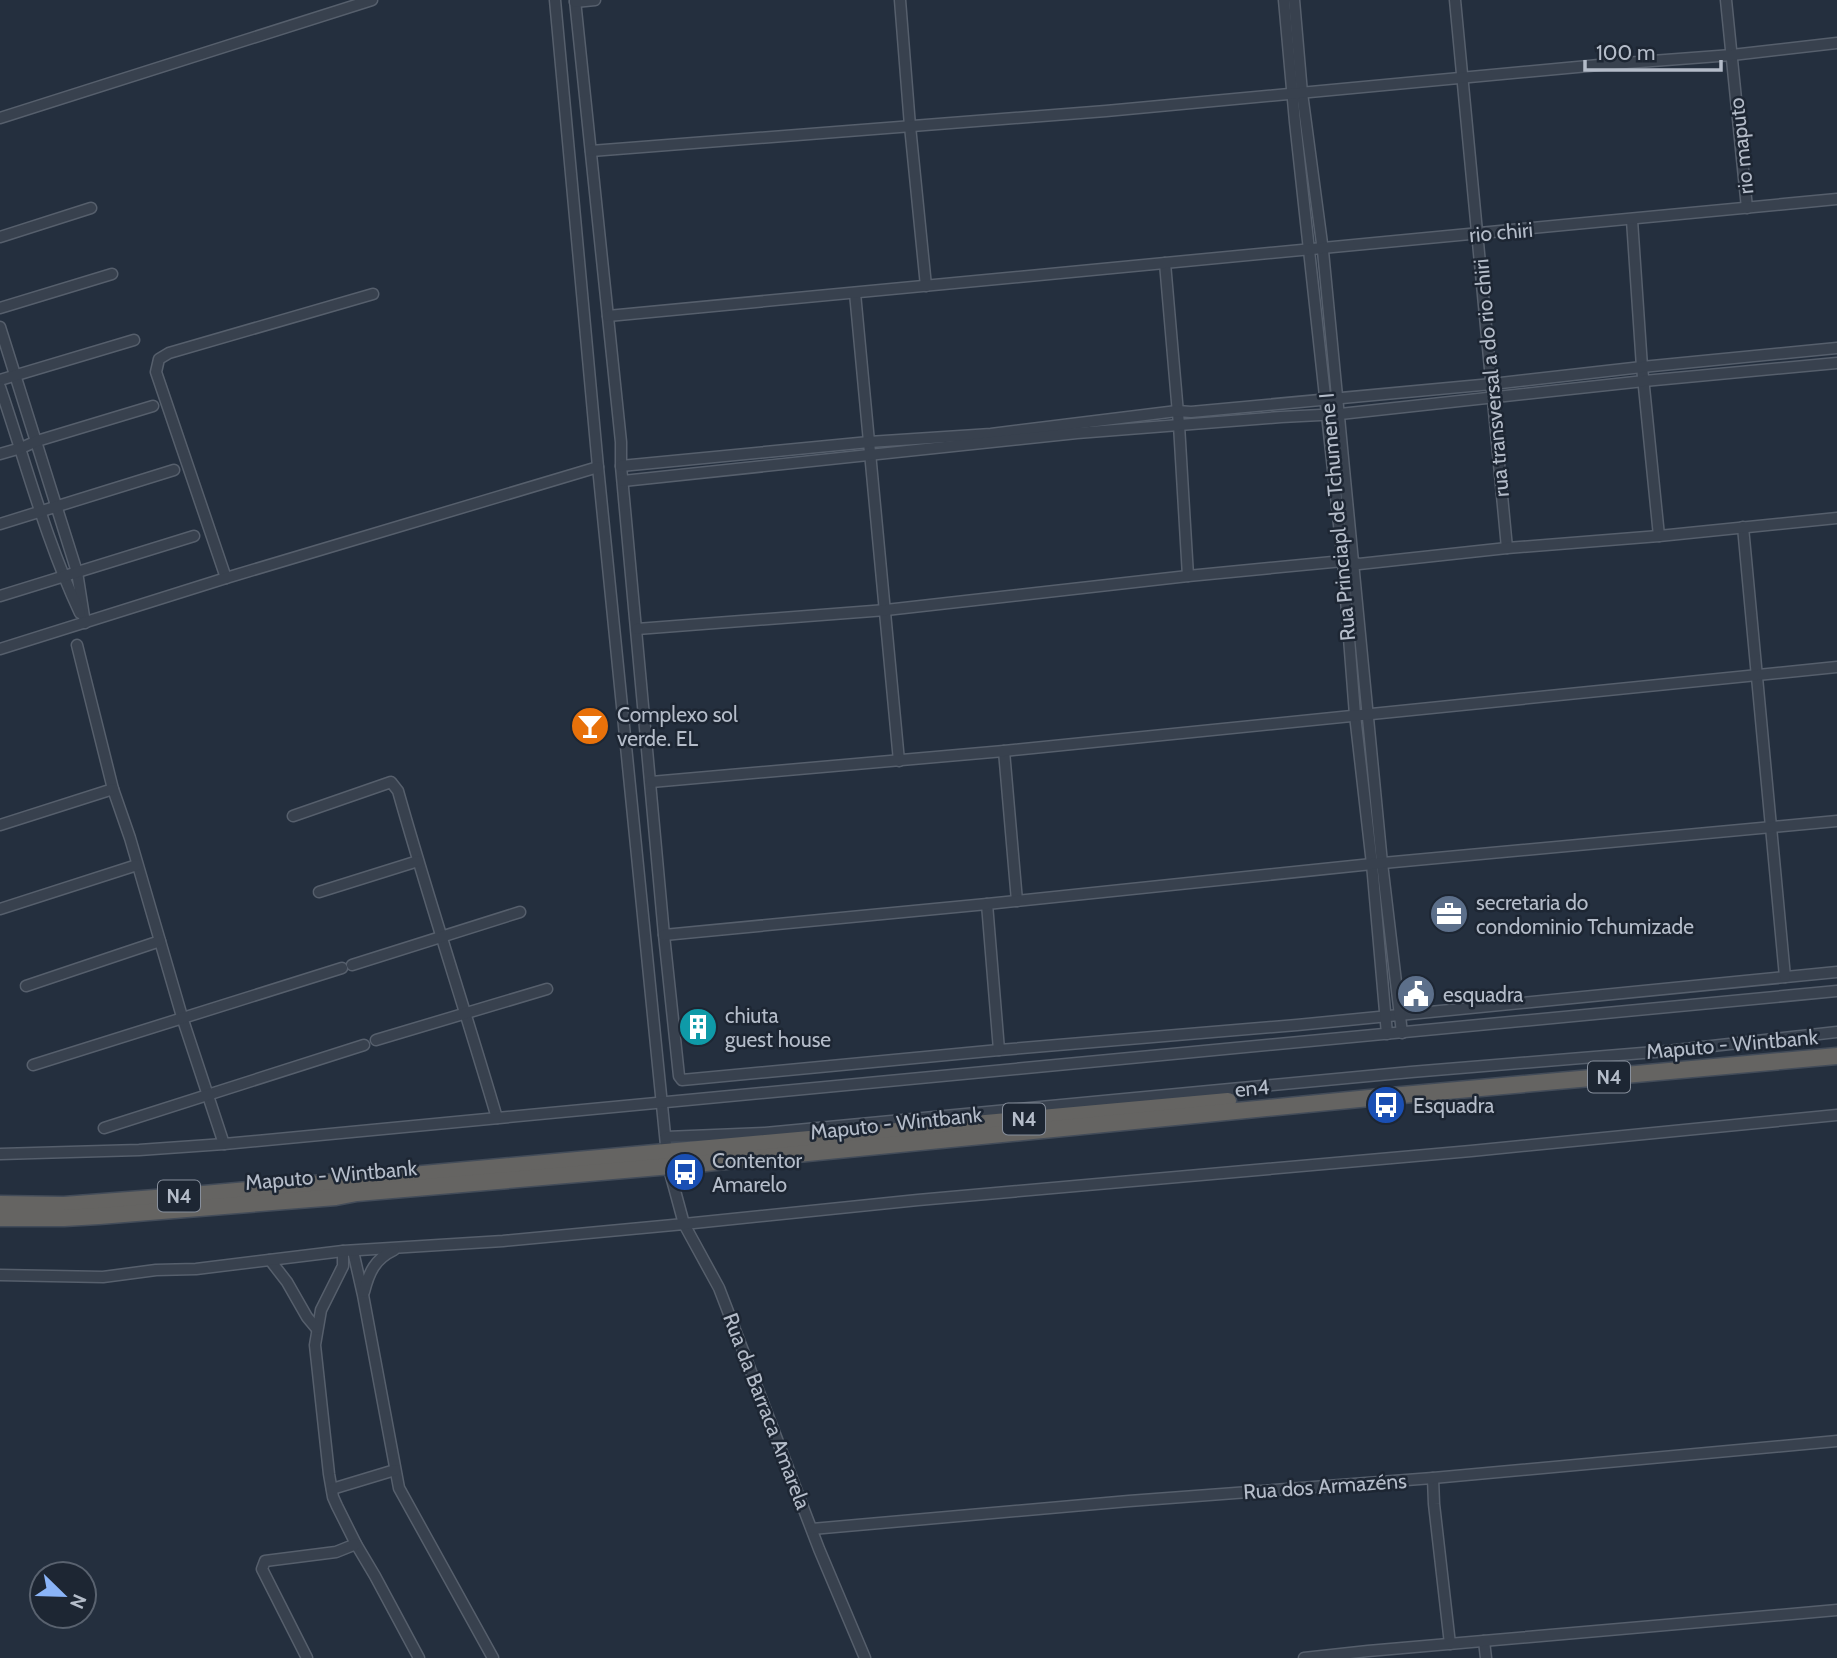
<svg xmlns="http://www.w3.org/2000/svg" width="1837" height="1658" viewBox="0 0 1837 1658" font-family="Cabin,sans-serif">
<rect width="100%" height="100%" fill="#242f3e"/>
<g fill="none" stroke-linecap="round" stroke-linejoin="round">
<defs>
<g id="minor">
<path d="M555 0 598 467 668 1165 684 1224 719 1288 819 1549 865 1658"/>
<path d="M575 0 621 442V466L664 935 679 1076 682 1080 999 1050 1297 1025 1837 972"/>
<path d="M900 0 910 126 926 286"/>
<path d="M1284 0 1295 122 1343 561 1355 715 1372 864 1387 1034"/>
<path d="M1294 0 1302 93 1323 251 1382 863 1402 1033"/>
<path d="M1455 0 1507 548"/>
<path d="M1726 0 1747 208"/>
<path d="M575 2 595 0"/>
<path d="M0 118 372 0"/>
<path d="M591 151 1106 111 1599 65 1732 55 1837 43"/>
<path d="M1632 220 1642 367 1659 536"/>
<path d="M0 237 91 208"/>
<path d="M1165 263 1179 425 1188 576"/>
<path d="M855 293 899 761"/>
<path d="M0 308 112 274"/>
<path d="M608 316C1018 278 1428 241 1837 199"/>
<path d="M0 327 77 572 85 623"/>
<path d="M0 380 134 340"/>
<path d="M0 387C26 463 46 541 80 613"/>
<path d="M0 454 21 448 37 441 153 406"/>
<path d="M621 466 869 442 991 434 1177 411 1191 412 1492 384 1642 367 1837 348"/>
<path d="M623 481 1077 433 1281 417 1340 414 1644 381 1837 363"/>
<path d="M0 524 174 470"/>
<path d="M1743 527 1785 977"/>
<path d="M226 578 156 372 159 359 169 353 373 294"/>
<path d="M0 596 194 536"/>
<path d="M637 629 886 610 1188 576 1343 561 1359 564 1507 548 1659 536 1837 518"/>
<path d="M77 645 113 789 130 838 183 1020 224 1144"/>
<path d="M0 649 226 578 598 467"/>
<path d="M1004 751 1017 901"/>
<path d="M651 782 1004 751 1837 667"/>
<path d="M293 816 391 782 398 791C429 901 465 1009 497 1118"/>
<path d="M0 825 113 789"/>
<path d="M319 892 418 861"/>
<path d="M987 904 999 1050"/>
<path d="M0 909 137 865"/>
<path d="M664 935 987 904 1372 864 1837 821"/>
<path d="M352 965 520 912"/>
<path d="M26 986 160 941"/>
<path d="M376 1040 547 989"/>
<path d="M33 1065 342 968"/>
<path d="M104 1128 364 1045"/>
<path d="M666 1137 765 1133 1411 1072 1667 1051 1837 1032"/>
<path d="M0 1154 139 1150 224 1144 1837 991"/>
<path d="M343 1251V1266L321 1310 315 1345 329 1474 333 1497 337 1506 356 1544 375 1576 419 1658"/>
<path d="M353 1251 363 1295 399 1488 493 1658"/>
<path d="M270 1260 287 1282 307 1317 317 1329"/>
<path d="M0 1275 103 1277 156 1270 196 1269 343 1251 503 1241 684 1224 918 1200 1471 1151 1837 1115"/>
<path d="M364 1292C369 1272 375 1259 394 1250"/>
<path d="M1433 1478 1434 1504 1450 1644"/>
<path d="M332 1489 395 1470"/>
<path d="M812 1529 1129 1501 1433 1478 1837 1441"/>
<path d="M1484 1641 1486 1658"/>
<path d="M307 1658 262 1569 265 1561 336 1552 356 1544"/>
<path d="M1304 1658 1368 1651 1837 1610"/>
</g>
<g id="trunk">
<path d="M0 1204 64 1205 181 1196 1228 1101"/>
<path d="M0 1218H64L99 1216 336 1197 357 1193 706 1163 1380 1097 1837 1056"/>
</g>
</defs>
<use href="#minor" stroke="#565f6c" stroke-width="13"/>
<use href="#trunk" stroke="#434c59" stroke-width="19"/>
<use href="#minor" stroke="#38414e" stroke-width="10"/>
<use href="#trunk" stroke="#656462" stroke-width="16"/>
</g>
<defs>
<symbol id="bar-disc" viewBox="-11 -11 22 22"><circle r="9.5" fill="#e8710a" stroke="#1d2633"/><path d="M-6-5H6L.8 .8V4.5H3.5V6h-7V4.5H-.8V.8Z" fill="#fff"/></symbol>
<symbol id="office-disc" viewBox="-11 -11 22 22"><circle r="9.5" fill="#5c6f8a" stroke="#1d2633"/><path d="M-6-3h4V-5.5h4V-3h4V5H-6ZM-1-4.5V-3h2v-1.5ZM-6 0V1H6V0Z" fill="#fff"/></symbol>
<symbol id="civic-disc" viewBox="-11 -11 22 22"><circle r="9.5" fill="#5c6f8a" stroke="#1d2633"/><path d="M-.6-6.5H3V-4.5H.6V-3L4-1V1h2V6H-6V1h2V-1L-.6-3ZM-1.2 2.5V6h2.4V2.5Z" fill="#fff"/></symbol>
<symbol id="building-disc" viewBox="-11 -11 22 22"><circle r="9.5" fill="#0f9aa8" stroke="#1d2633"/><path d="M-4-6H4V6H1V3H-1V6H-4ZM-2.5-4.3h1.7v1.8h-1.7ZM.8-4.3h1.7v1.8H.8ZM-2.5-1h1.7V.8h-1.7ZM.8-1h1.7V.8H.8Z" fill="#fff"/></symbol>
<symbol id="bus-disc" viewBox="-11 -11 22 22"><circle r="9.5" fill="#1a4fb4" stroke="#1d2633"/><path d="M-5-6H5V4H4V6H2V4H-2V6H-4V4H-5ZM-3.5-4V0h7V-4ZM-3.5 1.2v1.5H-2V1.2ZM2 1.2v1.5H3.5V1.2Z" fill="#fff"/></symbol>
</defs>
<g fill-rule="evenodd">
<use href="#bar-disc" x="568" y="704" width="44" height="44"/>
<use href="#office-disc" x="1427" y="892" width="44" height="44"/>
<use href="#civic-disc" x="1394" y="972" width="44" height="44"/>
<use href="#building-disc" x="676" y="1005" width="44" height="44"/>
<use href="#bus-disc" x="1364" y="1083" width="44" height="44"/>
<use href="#bus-disc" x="663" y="1150" width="44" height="44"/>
</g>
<g text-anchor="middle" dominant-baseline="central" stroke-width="5" stroke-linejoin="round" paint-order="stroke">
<g fill="#1d2633" stroke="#878f9c" stroke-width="2">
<rect x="1588" y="1061.5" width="42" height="31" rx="5"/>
<rect x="1003" y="1103.5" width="42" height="31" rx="5"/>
<rect x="158" y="1180.5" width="42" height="31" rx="5"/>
</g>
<g font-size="19" font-weight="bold" fill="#b4bcc9">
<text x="1609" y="1077">N4</text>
<text x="1024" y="1119">N4</text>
<text x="179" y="1196">N4</text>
</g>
<g font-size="21" fill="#b4bcc9" stroke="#1d2633">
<text transform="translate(1741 146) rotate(-96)">rio maputo</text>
<text transform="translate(1501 232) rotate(-5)">rio chiri</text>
<text transform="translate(1491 378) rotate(-95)">rua transversal a do rio chiri</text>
<text transform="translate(1337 517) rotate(-95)">Rua Princiapl de Tchumene I</text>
<text transform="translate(1732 1044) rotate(-5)">Maputo - Wintbank</text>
<text transform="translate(1252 1088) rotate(-5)">en4</text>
<text transform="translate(896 1123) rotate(-6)">Maputo - Wintbank</text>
<text transform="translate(331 1175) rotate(-5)">Maputo - Wintbank</text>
<text transform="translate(767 1411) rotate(69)">Rua da Barraca Amarela</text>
<text transform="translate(1325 1486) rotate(-4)">Rua dos Armazéns</text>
</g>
<g font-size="21" fill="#b4bcc9" stroke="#1d2633" text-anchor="start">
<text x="617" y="714">Complexo sol<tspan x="617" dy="24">verde. EL</tspan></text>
<text x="1476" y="902">secretaria do<tspan x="1476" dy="24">condominio Tchumizade</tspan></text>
<text x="1443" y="994">esquadra</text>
<text x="725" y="1015">chiuta<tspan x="725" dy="24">guest house</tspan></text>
<text x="1413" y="1105">Esquadra</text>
<text x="712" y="1160">Contentor<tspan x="712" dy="24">Amarelo</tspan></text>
</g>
</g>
<g transform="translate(63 1595) rotate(113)"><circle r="33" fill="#1d2633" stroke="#59626f" stroke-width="2"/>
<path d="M0-5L12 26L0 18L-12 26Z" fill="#8ab4f8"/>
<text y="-10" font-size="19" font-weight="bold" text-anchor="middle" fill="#b4bcc9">N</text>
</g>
<path d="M1585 60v10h136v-10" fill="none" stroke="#b4bcc9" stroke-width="3.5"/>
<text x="1596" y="60" font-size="21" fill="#b4bcc9" stroke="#1d2633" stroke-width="5" paint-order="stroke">100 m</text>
</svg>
